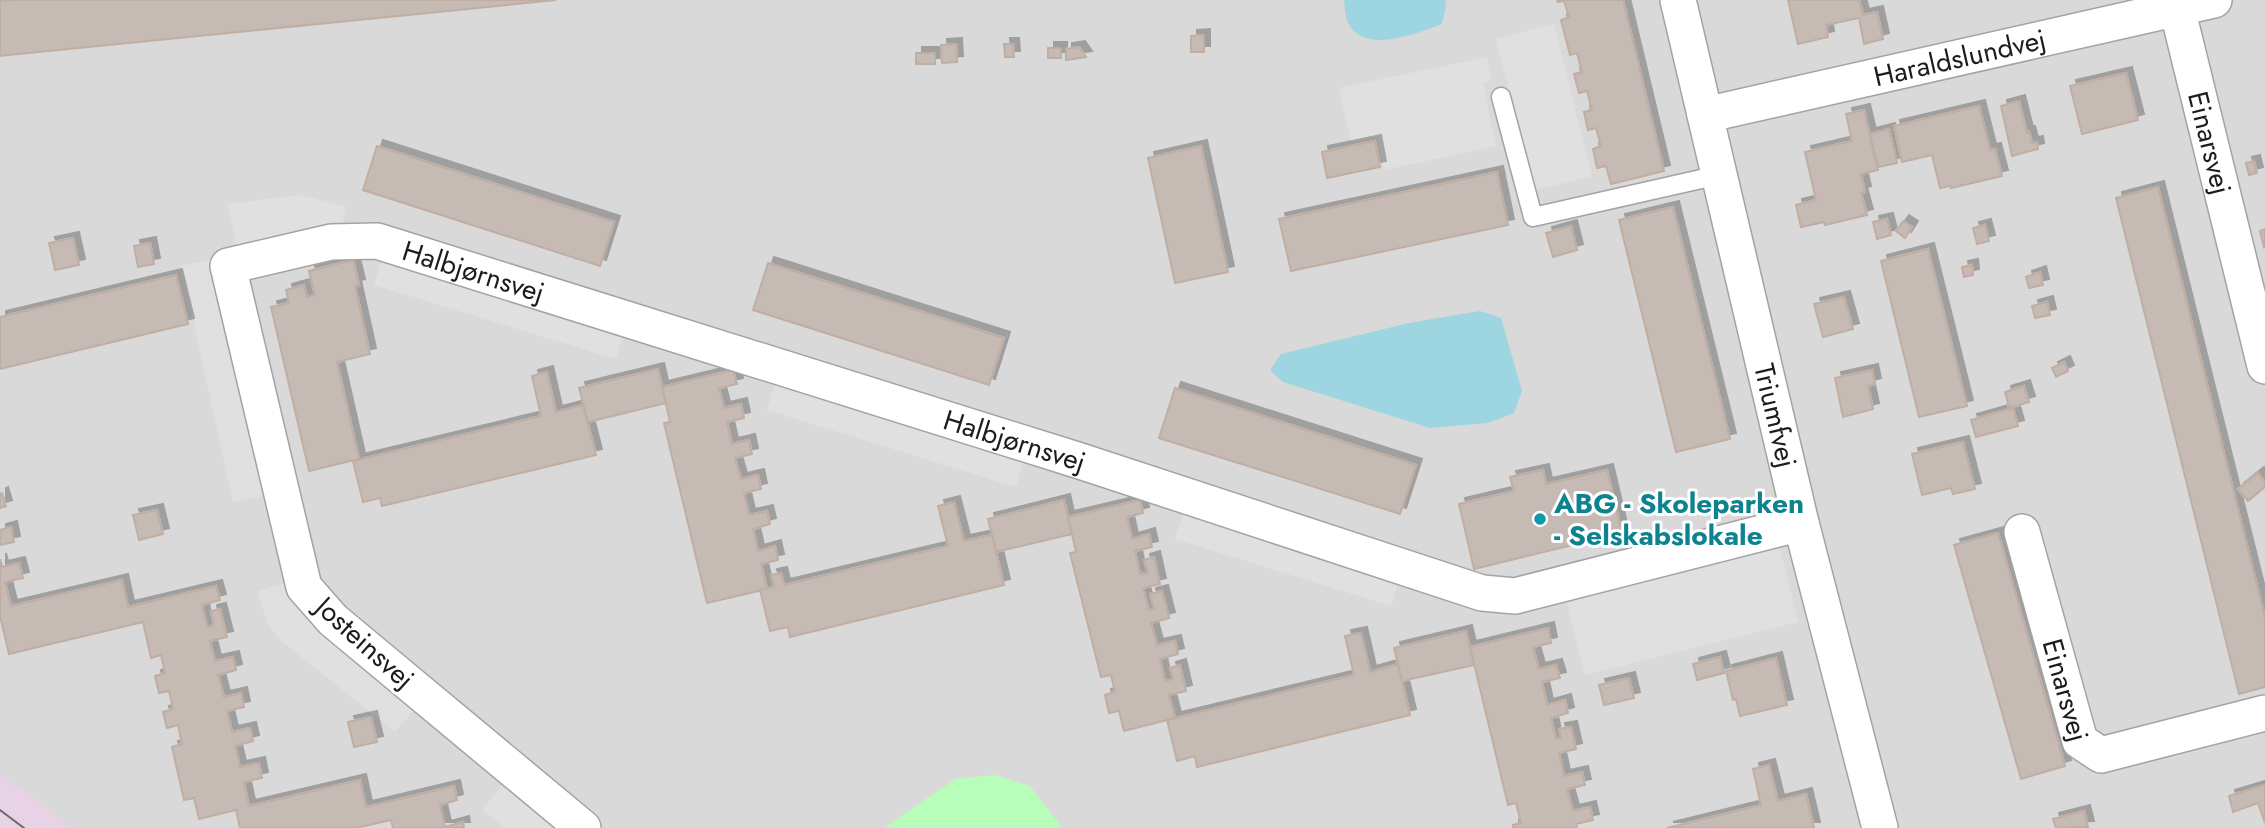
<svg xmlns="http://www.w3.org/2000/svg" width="2265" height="828" viewBox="0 0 2265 828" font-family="Jost,sans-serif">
<defs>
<filter id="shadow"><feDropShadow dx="6" dy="-6" stdDeviation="0" flood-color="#0004"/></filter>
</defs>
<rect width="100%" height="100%" fill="#eee9e1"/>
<rect fill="#dad9d9" x="0" y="0" width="2265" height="828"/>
<path fill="#e8d2e5" d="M0 774 40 802 70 828H0Z"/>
<path fill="#b9fdba" d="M995 775 1030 786 1062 828H884L955 779Z"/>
<g fill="#e0e0e0">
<path d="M1554 24 1592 176 1535 190 1496 39Z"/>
<path d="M1487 57 1491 80 1483 83 1496 146 1384 170 1377 137 1351 142 1339 88Z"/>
<path d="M301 195 346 207 338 248 242 270 227 204Z"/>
<path d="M389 237 630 311 616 359 374 285Z"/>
<path d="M234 255 286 491 233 502 181 266Z"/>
<path d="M782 361 1031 438 1016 487 767 410Z"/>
<path d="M1190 492 1406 559 1391 606 1175 539Z"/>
<path d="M1778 540 1798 622 1585 675 1564 592Z"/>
<path d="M307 577 430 692 395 732 280 640 267 623 257 591Z"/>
<path d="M518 766 593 828H505L482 810Z"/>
</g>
<g fill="#9dd5e0">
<path d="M1344 0H1445L1446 6 1442 24C1418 33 1362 56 1348 22 1345 16 1345 7 1344 0Z"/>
<path d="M1480 311 1501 318 1522 391 1514 413 1488 423 1430 428 1283 382 1270 370 1281 354 1409 323Z"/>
</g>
<g fill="#c6bab4" stroke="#c1aea2" stroke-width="2" filter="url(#shadow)">
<path d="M13 0H556L0 56V1Z"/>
<path d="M1557 0H1623L1664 171 1611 184 1606 166 1597 168 1593 149 1601 146 1596 128 1588 130 1584 112 1592 110 1587 91 1579 93 1574 74 1582 72 1577 53 1570 55 1561 20 1569 17 1564 1 1558 2Z"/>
<path d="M1788 0H1859L1863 15 1877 12 1883 39 1864 44 1859 18 1826 25 1828 37 1798 44Z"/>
<path d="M1204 35V52H1191V36Z"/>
<path d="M956 44 957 62 942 63 941 45Z"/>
<path d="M1004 44H1013L1014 57H1005Z"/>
<path d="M1079 47 1086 57 1066 60V49Z"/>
<rect x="1048" y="48" width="13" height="10"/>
<rect x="916" y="53" width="19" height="11"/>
<path d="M2126 73 2138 120 2082 134 2070 86Z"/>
<path d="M2019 101 2027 133 2029 132 2032 143 2037 142 2038 149 2012 156 2001 106Z"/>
<path d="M1979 106 1990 150 1995 149 2002 176 1951 188 1950 186 1940 188 1932 155 1902 162 1894 126Z"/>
<path d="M1864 110 1878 170 1861 174 1865 192 1861 193 1867 215 1825 225 1824 222 1801 227 1796 205 1816 200 1805 152 1852 141 1846 114Z"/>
<path d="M1889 129 1897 163 1878 167 1870 134Z"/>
<path d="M1375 141 1380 167 1327 178 1322 152Z"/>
<path d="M377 146 614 222 600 266 363 190Z"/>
<path d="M1201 146 1228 272 1175 283 1148 158Z"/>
<path d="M2254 161 2257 173 2249 175 2246 163Z"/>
<path d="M1497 172 1508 225 1291 271 1279 219Z"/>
<path d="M2158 187 2265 618V687L2239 694 2116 198Z"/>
<path d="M1673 207 1730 439 1676 452 1619 220Z"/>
<path d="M1887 219 1891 235 1877 239 1873 222Z"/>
<path d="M1903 221 1912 227 1905 238 1896 231Z"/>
<path d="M1985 225 1989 241 1977 244 1973 228Z"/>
<path d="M1571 226 1577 250 1553 257 1546 233Z"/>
<path d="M2265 229V246L2264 247 2260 231Z"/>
<path d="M73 238 79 265 55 270 49 243Z"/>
<path d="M150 243 154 264 138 267 134 246Z"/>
<path d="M1928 249 1967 406 1919 417 1881 261Z"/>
<path d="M353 260 359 285 355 286 370 354 337 362 359 459 309 471 271 307 289 303 286 290 304 285 307 297 315 295 309 271Z"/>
<path d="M768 263 1004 338 989 385 753 310Z"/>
<path d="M1972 265 1973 275 1964 277 1962 267Z"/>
<path d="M2040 272 2043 285 2029 288 2026 277Z"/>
<path d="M176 275 188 324 0 369V317Z"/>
<path d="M1844 297 1853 329 1823 337 1814 304Z"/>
<path d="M2047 302 2050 315 2035 318 2032 306Z"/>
<path d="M2064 362 2068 371 2056 377 2052 368Z"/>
<path d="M658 369 666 403 588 422 579 388Z"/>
<path d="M733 370 737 384 719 388 724 408 741 404 744 418 727 422 732 444 749 440 752 454 735 458 741 479 758 475 761 489 744 493 749 515 767 511 770 524 753 529 758 551 775 546 778 560 761 564 767 589 707 603 664 423 670 422 662 387Z"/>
<path d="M1872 370 1875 384 1868 386 1873 409 1843 417 1835 378Z"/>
<path d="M547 372 556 412 583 405 596 455 382 506 380 498 363 502 353 461 541 416 532 376Z"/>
<path d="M2024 386 2029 402 2009 408 2005 392Z"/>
<path d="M1175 388 1416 465 1400 514 1159 438Z"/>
<path d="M2013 408 2018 426 1976 437 1971 420Z"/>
<path d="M1963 442 1975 489 1953 494 1951 488 1922 495 1912 454Z"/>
<path d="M1543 470 1546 484 1607 470 1622 533 1474 569 1459 504 1514 491 1510 477Z"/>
<path d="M2258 473 2265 482V487L2248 501 2238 489Z"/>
<path d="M2 493 6 506 0 508V494Z"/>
<path d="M1064 500 1072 534 996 552 988 519Z"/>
<path d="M1140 500 1143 513 1127 517 1132 539 1149 534 1152 547 1135 551 1140 574 1148 573 1144 560 1154 557 1160 584 1143 588 1149 610 1154 609 1150 594 1162 591 1169 618 1151 623 1157 645 1175 641 1178 654 1160 659 1165 681 1173 679 1170 668 1180 665 1186 691 1169 695 1175 718 1124 731 1119 711 1109 713 1105 695 1115 692 1111 675 1101 677 1070 553 1076 552 1068 517Z"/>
<path d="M954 502 964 541 992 535 1004 585 790 637 788 627 770 631 760 590 774 587 771 575 781 573 784 585 948 546 938 506Z"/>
<path d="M157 510 163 534 139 540 133 515Z"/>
<path d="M11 527 14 542 0 545V530Z"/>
<path d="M1998 533 2065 766 2021 779 1954 545Z"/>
<path d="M0 559 2 567 19 563 23 578 5 582 11 606 122 580 128 607 216 586 220 600 202 605 207 627 214 625 211 611 220 609 227 637 210 641 215 661 233 657 236 670 218 675 224 697 241 693 244 707 227 711 232 732 250 728 253 741 235 746 240 767 259 763 262 778 244 782 249 806 360 780 366 807 454 786 457 800 440 805 445 827 463 822 464 828H393L391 820 356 828H240L236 810 199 819 194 798 184 800 172 747 182 744 178 725 167 728 163 712 173 709 169 691 159 693 155 676 165 673 161 655 151 658 143 622 9 654 0 616Z"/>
<path d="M1548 628 1551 643 1533 647 1539 669 1556 665 1560 678 1542 682 1547 705 1565 700 1568 713 1551 718 1556 739 1561 738 1559 729 1571 727 1576 749 1559 753 1564 776 1582 772 1585 785 1567 789 1573 811 1590 807 1593 820 1576 824 1577 828H1513V825L1521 823 1516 803 1508 805 1470 647Z"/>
<path d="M1466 631 1474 665 1402 681 1394 648Z"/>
<path d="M1361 633 1370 672 1398 664 1410 715 1197 767 1195 756 1177 761 1167 720 1354 675 1345 636Z"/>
<path d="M1720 657 1724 673 1697 680 1693 664Z"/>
<path d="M1776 658 1787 705 1740 716 1736 699 1733 700 1726 671Z"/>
<path d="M1629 678 1634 698 1604 705 1599 685Z"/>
<path d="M371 717 377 742 354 747 348 722Z"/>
<path d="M1769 765 1778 801 1806 794 1814 828H1667L1761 805 1753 769Z"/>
<path d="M2265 785V823L2258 803 2233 812 2229 796Z"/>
<path d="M2084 811 2088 827 2056 828 2053 819Z"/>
</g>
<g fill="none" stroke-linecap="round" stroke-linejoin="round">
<defs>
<path id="service" d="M1501 97 1533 217 1719 175"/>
<g id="minor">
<path id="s1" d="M1678 0 1801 523 1880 828"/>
<path id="s2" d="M2175 0 2265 366"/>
<path id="s3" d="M1705 115 2214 0"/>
<path id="s4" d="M2022 532 2080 741 2101 755 2265 713"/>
<path id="s5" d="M583 828 333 620 304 587 228 266 331 242 377 241 1077 460 1482 593 1515 596 1801 523"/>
</g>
</defs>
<use href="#service" stroke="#a3a3a3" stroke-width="21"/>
<use href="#minor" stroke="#a3a3a3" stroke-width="38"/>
<use href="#service" stroke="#fff" stroke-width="18"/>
<use href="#minor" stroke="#fff" stroke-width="35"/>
<path stroke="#6a6a6a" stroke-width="2" d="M0 810 24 828"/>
</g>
<circle fill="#0f9aa8" stroke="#fff" stroke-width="2.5" cx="1540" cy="519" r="7"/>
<g text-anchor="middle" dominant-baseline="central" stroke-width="6" stroke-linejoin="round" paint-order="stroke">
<g font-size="28" fill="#1c1c1c" stroke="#fff">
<text stroke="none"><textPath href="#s3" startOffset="261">Haraldslundvej</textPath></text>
<text stroke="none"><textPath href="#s2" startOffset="147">Einarsvej</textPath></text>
<text stroke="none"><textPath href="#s5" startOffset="952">Halbjørnsvej</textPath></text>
<text stroke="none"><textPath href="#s1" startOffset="427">Triumfvej</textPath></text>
<text stroke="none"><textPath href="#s5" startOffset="1519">Halbjørnsvej</textPath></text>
<text transform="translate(365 643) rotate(42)">Josteinsvej</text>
<text stroke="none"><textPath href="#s4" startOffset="164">Einarsvej</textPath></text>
</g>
<g font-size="28" font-weight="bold" fill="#0d838f" stroke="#fff" text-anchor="start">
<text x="1554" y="503">ABG - Skoleparken<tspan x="1554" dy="32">- Selskabslokale</tspan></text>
</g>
</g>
</svg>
